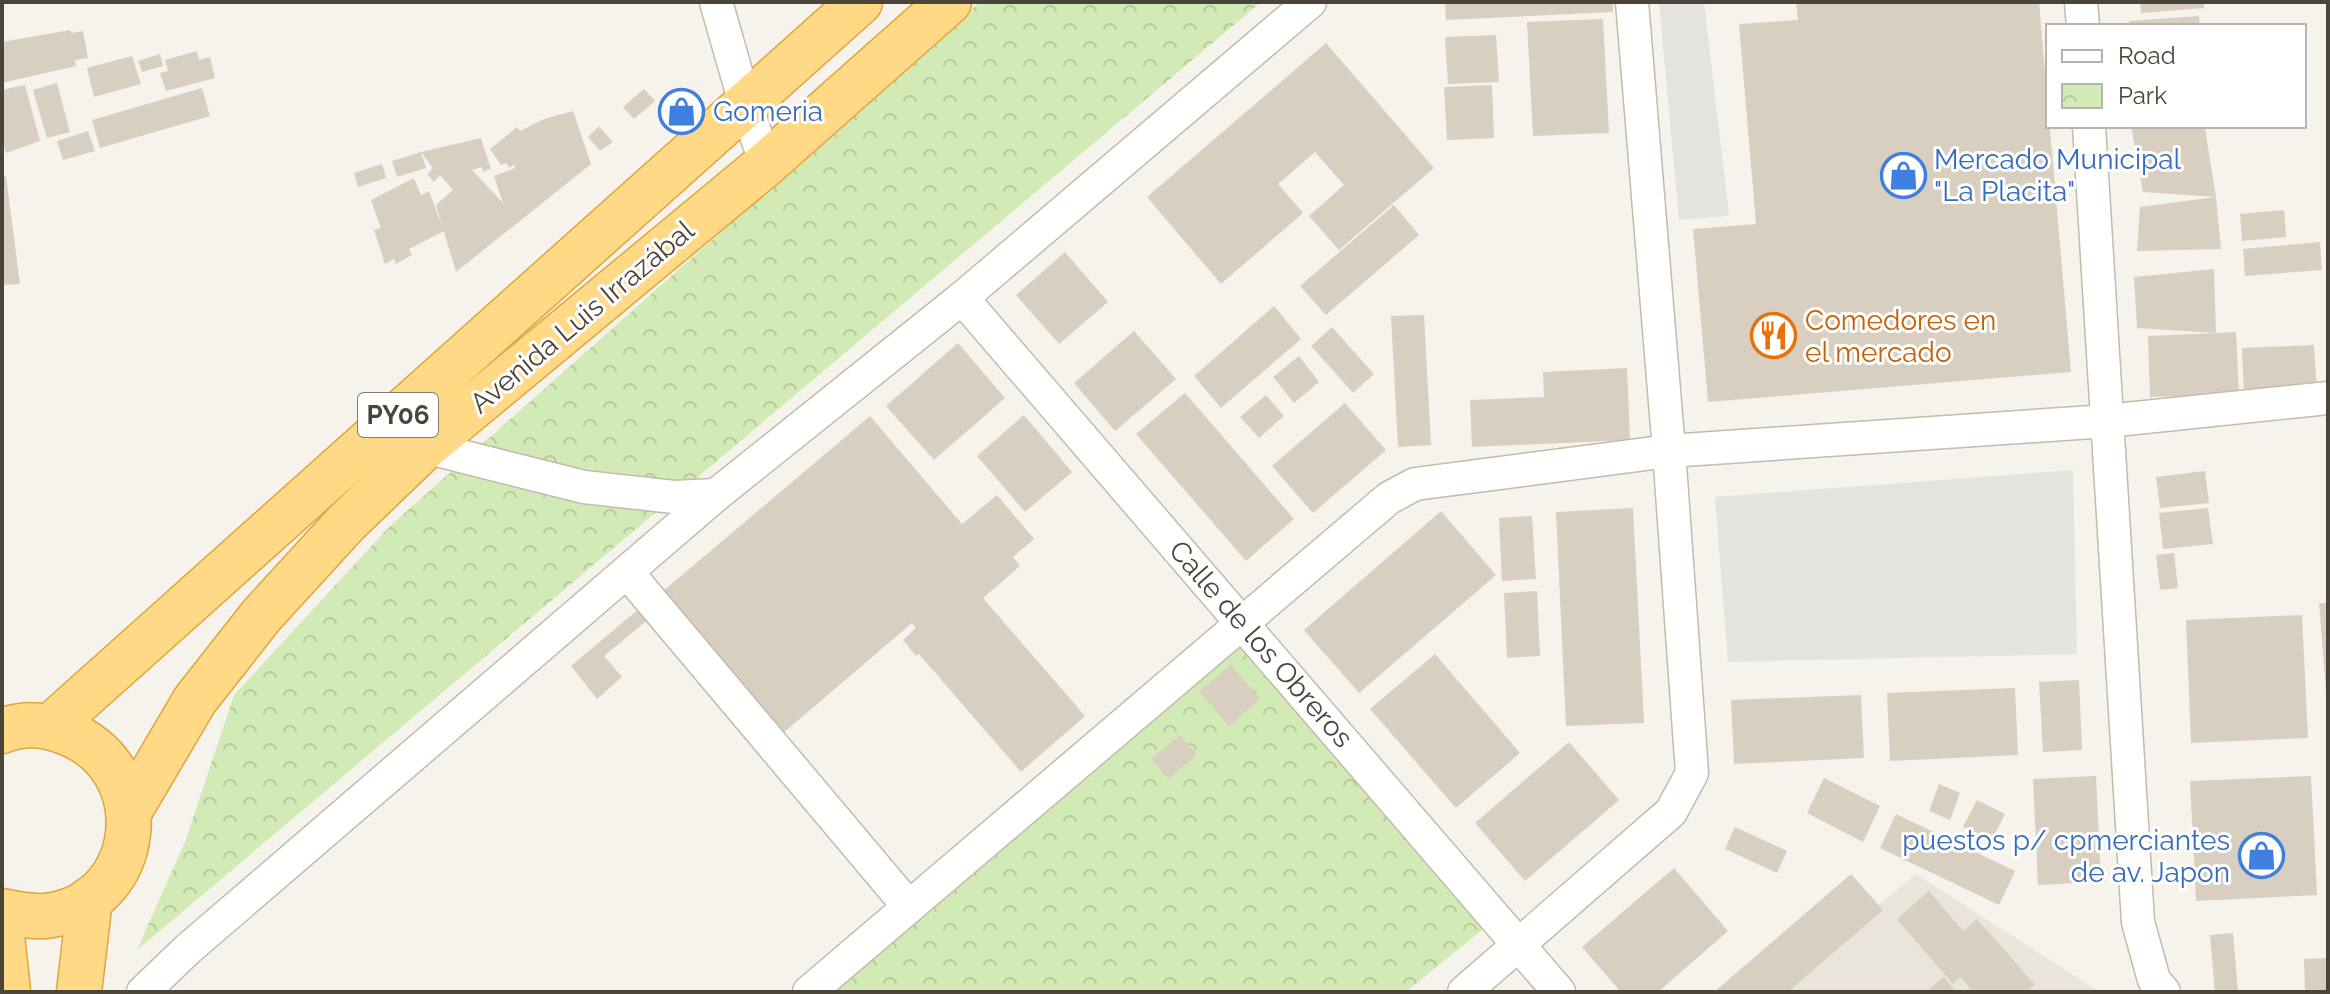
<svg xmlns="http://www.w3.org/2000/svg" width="2330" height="994" viewBox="0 0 2330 994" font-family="Raleway,sans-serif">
<defs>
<pattern id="park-crowns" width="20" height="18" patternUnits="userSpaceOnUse" patternTransform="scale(2)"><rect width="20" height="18" fill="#d2eab5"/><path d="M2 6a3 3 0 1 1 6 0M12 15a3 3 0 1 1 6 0" fill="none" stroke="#b6ca9c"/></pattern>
</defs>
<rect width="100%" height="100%" fill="#f6f3ec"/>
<path fill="#eae5da" d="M1916 874 2100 992H1775Z"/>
<g fill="url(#park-crowns)">
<path d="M980 2H1261L137 950 185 842 234 695 390 526Z"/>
<path d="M1231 629 1493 921 1406 992H795Z"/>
</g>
<g fill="#e5e3e0">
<path d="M1659 2H1704L1729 216 1679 220Z"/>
<path d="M2073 470 2077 654 1728 662 1715 497Z"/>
</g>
<g fill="#d8cfc1">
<path d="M1445 2H1613V12L1446 20Z"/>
<path d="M1796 2H2039L2071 372 1708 402 1693 229 1756 224 1739 24 1798 20Z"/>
<path d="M2140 2H2204V8L2141 13Z"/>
<path d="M2199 16 2200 26H2130L2129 21Z"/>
<path d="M1603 19 1609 133 1533 136 1527 22Z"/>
<path d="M70 30 71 33 83 31 88 58 75 60 76 66 2 83V42Z"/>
<path d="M1496 35 1499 82 1448 84 1445 37Z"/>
<path d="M1326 43 1434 168 1339 250 1309 216 1344 185 1315 152 1278 184 1303 213 1221 284 1147 197Z"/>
<path d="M197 51 199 60 210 57 215 78 166 91 160 73 168 71 165 60Z"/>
<path d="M160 54 163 66 142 72 138 61Z"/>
<path d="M132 56 141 84 94 97 87 68Z"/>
<path d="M57 83 70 132 47 138 33 90Z"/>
<path d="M25 85 40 141 6 153 2 139V90Z"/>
<path d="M1492 85 1494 138 1447 140 1444 87Z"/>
<path d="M202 88 210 116 100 148 92 120Z"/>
<path d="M644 89 655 101 634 119 623 107Z"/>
<path d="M573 111 591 164 456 272 436 205 453 190 440 175 434 182 427 174 433 168 421 152 426 168 397 177 392 161 421 152 481 138 491 169 483 172 482 167 472 170 503 203 494 176 515 168 514 164 510 168 506 163 501 165 490 149 517 127 520 131 544 119Z"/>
<path d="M599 126 613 142 600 151 588 137Z"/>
<path d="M2131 126H2202V128H2205L2216 197 2221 249 2137 251 2140 207 2216 197 2143 192Z"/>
<path d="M88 131 95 151 63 160 57 141Z"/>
<path d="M382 164 386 178 358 187 354 173Z"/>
<path d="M6 176 20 284 2 285V177Z"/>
<path d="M414 178 421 195 429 191 444 231 409 249 412 255 396 264 394 259 385 264 374 230 381 228 371 200Z"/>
<path d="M1394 205 1419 235 1326 315 1300 286Z"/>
<path d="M2284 210 2286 237 2242 241 2240 214Z"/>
<path d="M2320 242 2322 270 2245 276 2243 249Z"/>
<path d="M1065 252 1108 302 1059 344 1016 295Z"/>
<path d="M2214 269 2216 333 2236 332 2239 394 2150 397 2148 336 2216 333 2137 328 2134 277Z"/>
<path d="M1274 306 1301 339 1221 408 1194 376Z"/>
<path d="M1424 315 1431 445 1398 447 1391 316Z"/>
<path d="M1332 327 1374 374 1353 393 1311 346Z"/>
<path d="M1134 331 1176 379 1115 431 1074 383Z"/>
<path d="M958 343 1005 398 934 460 886 406Z"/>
<path d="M2314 345 2317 392 2244 396 2242 348Z"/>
<path d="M1299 356 1319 382 1294 403 1273 377Z"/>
<path d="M1627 368 1630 440 1472 447 1470 400 1544 397 1543 372Z"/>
<path d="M1185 393 1294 519 1246 561 1136 434Z"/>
<path d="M1266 395 1284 416 1259 438 1240 417Z"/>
<path d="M1345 403 1386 450 1313 513 1272 466Z"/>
<path d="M1024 415 1072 472 1025 512 977 456Z"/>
<path d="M870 416 962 524 997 495 1034 539 1013 557 1020 566 983 598 1085 716 1021 772 919 654 916 656 903 640 916 628 912 623 782 734 662 592Z"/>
<path d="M2205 471 2209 503 2160 508 2156 477Z"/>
<path d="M1633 508 1644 723 1566 726 1556 512Z"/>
<path d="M2208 508 2213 544 2163 549 2159 513Z"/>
<path d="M1441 511 1496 575 1359 693 1304 630Z"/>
<path d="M1532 516 1536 579 1502 581 1499 518Z"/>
<path d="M2174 553 2178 588 2160 590 2156 555Z"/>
<path d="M1537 591 1540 656 1507 658 1504 593Z"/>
<path d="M2319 603H2328V691H2326Z"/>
<path d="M641 607 650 618 604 656 622 677 597 699 571 666Z"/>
<path d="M2302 615 2308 738 2191 743 2186 620Z"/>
<path d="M1435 654 1520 753 1456 808 1370 709Z"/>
<path d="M1231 665 1260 699 1229 726 1199 691Z"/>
<path d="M2079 680 2082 750 2043 752 2039 682Z"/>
<path d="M2015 688 2018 755 1890 761 1887 693Z"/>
<path d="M1861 695 1864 758 1734 764 1731 700Z"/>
<path d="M1180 735 1197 755 1168 779 1151 759Z"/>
<path d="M1569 742 1619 800 1525 881 1475 823Z"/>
<path d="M2096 776 2101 882 2038 885 2033 779Z"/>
<path d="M2311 776 2317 895 2196 901 2190 781Z"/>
<path d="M1824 778 1880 806 1863 842 1807 813Z"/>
<path d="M1939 784 1960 793 1950 820 1929 811Z"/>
<path d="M1977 800 2005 814 1991 842 1963 827Z"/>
<path d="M1896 814 2015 871 1999 905 1880 848Z"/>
<path d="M1735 827 1787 851 1777 873 1725 849Z"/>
<path d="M1674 868 1728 931 1658 992H1621L1582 947Z"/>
<path d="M1851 874 1883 910 1788 992H1714Z"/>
<path d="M1929 891 1963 931 1977 919 2035 985 2026 992H1973L1960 977 1953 984 1897 919Z"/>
<path d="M2233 933 2238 992H2215L2210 935Z"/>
<path d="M2328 958V992H2305L2304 959Z"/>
<path d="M1944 977 1956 992H1926Z"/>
</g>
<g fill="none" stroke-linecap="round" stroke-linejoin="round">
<defs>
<g id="minor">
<path d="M716 2 745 103 766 164"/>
<path d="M2081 2 2083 26"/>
<path d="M2089 126 2138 922 2154 980 2164 992"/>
<path d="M962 298 1559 992"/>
<path d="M425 447 584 487 674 497 716 495"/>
<path d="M627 572 909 907"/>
<path d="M143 992 188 949 716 495 962 298 1310 2"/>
<path d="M809 992 1389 498 1415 484 1669 451 2107 421 2328 398"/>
<path d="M1464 992 1671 812 1692 773 1669 451 1632 2"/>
</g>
<g id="trunk">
<path d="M50 727 860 2"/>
<path d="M2 731C22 723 43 724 62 731 161 765 145 906 45 916 30 917 16 914 2 911"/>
<path d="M129 812 195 700 261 616 347 522 425 447 766 164 949 2"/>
<path d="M2 936 8 992"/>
<path d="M79 992 90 899"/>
</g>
</defs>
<use href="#minor" stroke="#c2bbae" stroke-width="35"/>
<use href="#trunk" stroke="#e0a43c" stroke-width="47"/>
<use href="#minor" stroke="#fff" stroke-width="32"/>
<use href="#trunk" stroke="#ffd985" stroke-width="44"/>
</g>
<defs>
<symbol id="shop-ring" viewBox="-11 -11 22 22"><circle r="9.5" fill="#fff" stroke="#3f7fe0" stroke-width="1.5"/><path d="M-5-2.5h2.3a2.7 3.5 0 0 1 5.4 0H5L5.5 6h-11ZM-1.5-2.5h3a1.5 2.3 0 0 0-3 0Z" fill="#3f7fe0"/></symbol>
<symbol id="restaurant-ring" viewBox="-11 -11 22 22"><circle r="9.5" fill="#fff" stroke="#e8710a" stroke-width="1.5"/><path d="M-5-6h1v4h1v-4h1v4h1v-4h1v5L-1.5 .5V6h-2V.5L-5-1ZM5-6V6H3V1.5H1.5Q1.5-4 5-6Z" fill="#e8710a"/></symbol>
</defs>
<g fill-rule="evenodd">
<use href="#shop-ring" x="656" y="86" width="51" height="51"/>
<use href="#shop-ring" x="1878" y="150" width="51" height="51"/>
<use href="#restaurant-ring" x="1748" y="310" width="51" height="51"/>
<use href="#shop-ring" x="2236" y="830" width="51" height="51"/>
</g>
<g text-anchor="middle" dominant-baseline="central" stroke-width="6" stroke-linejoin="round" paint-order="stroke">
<rect fill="#fff" stroke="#817c74" stroke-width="2" x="358" y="393" width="80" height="44" rx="6"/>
<g font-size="26" font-weight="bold" fill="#4b4439">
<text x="398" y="415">PY06</text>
</g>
<g font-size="28" fill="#366cbe" stroke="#fff" text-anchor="start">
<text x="713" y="111">Gomeria</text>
<text x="1934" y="159">Mercado Municipal<tspan x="1934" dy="32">"La Placita"</tspan></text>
<text x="2230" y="840" text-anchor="end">puestos p/ cpmerciantes<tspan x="2230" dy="32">de av. Japon</tspan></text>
</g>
<g font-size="28" fill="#4b4439" stroke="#fff">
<text transform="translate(582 317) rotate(-40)">Avenida Luis Irrazábal</text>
<text transform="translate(1261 644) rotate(49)">Calle de los Obreros</text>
</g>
<g font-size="28" fill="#c56008" stroke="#fff" text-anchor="start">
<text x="1805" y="320">Comedores en<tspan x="1805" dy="32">el mercado</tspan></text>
</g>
</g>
<rect width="2330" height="994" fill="none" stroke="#4b4439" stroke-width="8"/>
<rect x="2046" y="24" width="260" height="104" fill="#ffffff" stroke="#b7b4b0" stroke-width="2"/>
<rect x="2062" y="50" width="40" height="12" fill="#ffffff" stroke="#b7b4b0" stroke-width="2"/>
<text x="2118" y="64" font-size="24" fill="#4b4439">Road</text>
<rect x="2062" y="84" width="40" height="24" fill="url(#park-crowns)" stroke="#b7b4b0" stroke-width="2"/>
<text x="2118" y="104" font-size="24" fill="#4b4439">Park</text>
</svg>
